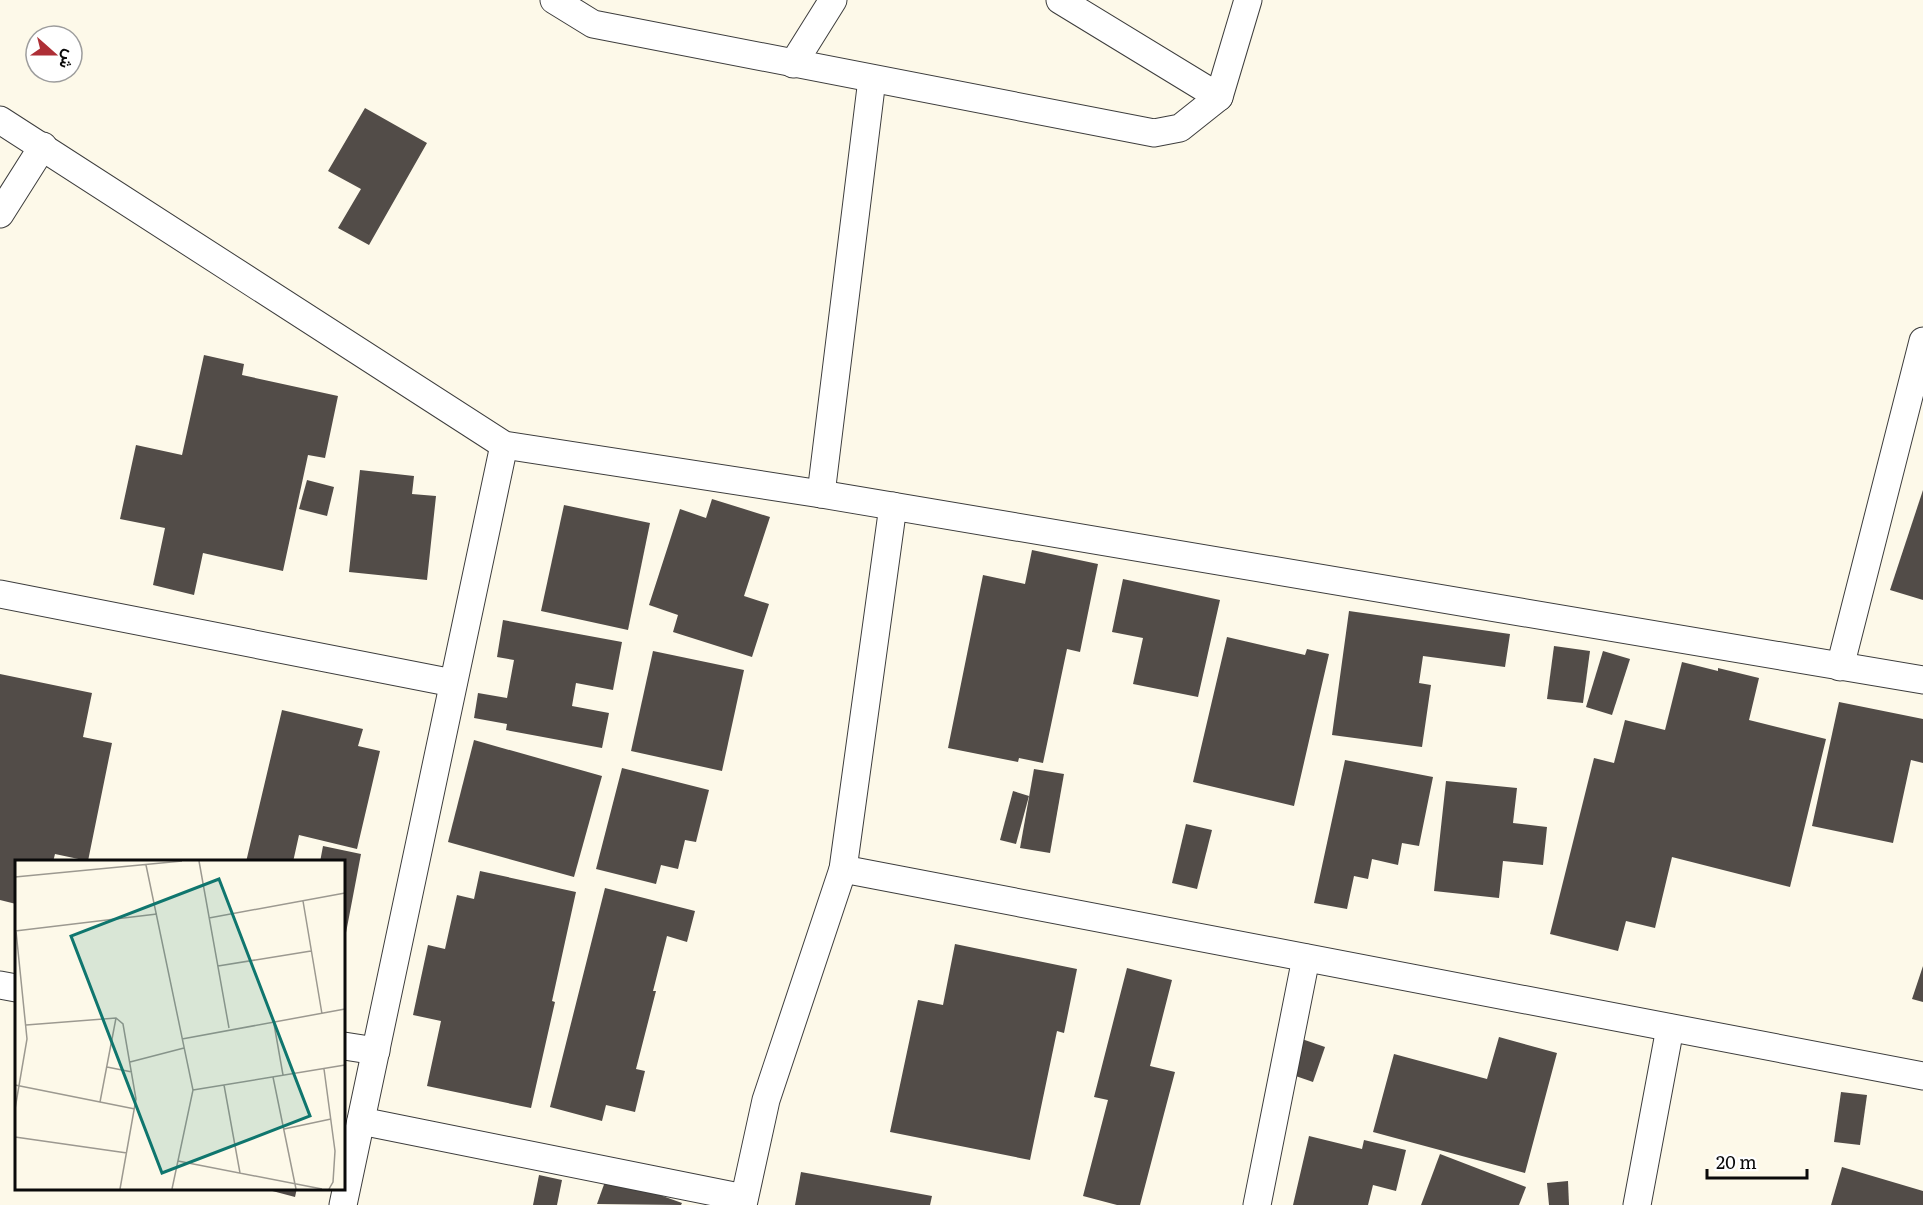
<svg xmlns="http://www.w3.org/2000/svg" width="1923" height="1205" viewBox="0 0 1923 1205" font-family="Literata,Vazirmatn,serif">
<rect width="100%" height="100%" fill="#fdf9e9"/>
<g fill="#524c48">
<path d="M365 108 427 143 369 245 338 228 361 189 328 171Z"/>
<path d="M204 355 244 364 242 375 338 396 325 458 308 455 283 571 203 553 194 595 153 585 165 528 120 519 136 445 182 455Z"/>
<path d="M360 470 414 476 412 494 436 496 427 580 349 572Z"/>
<path d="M307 480 334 487 327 516 299 509Z"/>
<path d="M1923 490V600L1890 590Z"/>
<path d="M712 499 770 517 744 596 769 604 752 657 673 632 678 615 649 605 680 509 706 518Z"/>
<path d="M564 505 650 523 628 630 541 611Z"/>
<path d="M1032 550 1098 564 1080 652 1067 649 1043 763 1019 758 1018 762 948 748 983 575 1025 584Z"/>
<path d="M1123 579 1220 600 1198 697 1133 684 1143 638 1112 632Z"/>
<path d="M1349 611 1510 634 1505 667 1423 656 1419 683 1431 685 1422 747 1332 735Z"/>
<path d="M503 620 622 642 613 690 576 683 572 706 609 713 602 748 506 730 507 724 474 718 478 693 507 698 514 660 497 657Z"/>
<path d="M1227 637 1305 655 1307 649 1329 654 1294 806 1193 782Z"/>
<path d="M1554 646 1590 651 1583 703 1547 699Z"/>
<path d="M653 651 744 670 722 771 631 751Z"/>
<path d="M1603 651 1630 659 1612 715 1586 707Z"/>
<path d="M1682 662 1718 671V668L1759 678 1749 720 1826 739 1790 887 1672 857 1655 928 1626 921 1618 951 1550 934 1594 758 1614 763 1625 720 1665 730Z"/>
<path d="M0 674 92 693 83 737 112 743 88 861 55 854 53 862H16V904L0 900Z"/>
<path d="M1839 702 1923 719V763L1911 760 1893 843 1812 826Z"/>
<path d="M282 710 363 729 358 746 380 751 357 849 299 835 293 862H246Z"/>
<path d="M474 740 602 776 574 877 448 842Z"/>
<path d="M1345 760 1433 777 1419 846 1402 843 1398 865 1372 859 1368 879 1354 876 1347 909 1314 903Z"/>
<path d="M622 768 709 790 696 842 685 840 678 869 661 865 656 884 596 869Z"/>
<path d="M1034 769 1064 774 1050 853 1020 848Z"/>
<path d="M1446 781 1517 788 1513 823 1547 827 1543 865 1503 861 1499 898 1434 891Z"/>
<path d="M1013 791 1029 796 1016 844 1000 840Z"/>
<path d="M1186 824 1212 830 1197 889 1172 883Z"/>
<path d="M323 846 361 854 345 938 344 862H320Z"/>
<path d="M480 871 576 892 552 1001 555 1002 531 1108 427 1086 441 1021 413 1015 428 945 445 949 457 895 474 899Z"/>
<path d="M605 888 695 911 687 942 667 936 653 991H656L636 1069 645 1071 635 1112 606 1105 602 1121 550 1107Z"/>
<path d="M955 944 1077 969 1064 1033 1057 1031 1030 1160 890 1132 918 1000 943 1005Z"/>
<path d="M1923 966V1002L1912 999Z"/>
<path d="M1127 968 1172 980 1150 1066 1175 1072 1140 1205H1117L1083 1196 1108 1100 1094 1097Z"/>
<path d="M1499 1037 1557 1053 1525 1173 1373 1132 1394 1054 1487 1079Z"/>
<path d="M1299 1038 1325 1047 1313 1082 1287 1073Z"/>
<path d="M1841 1092 1867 1095 1860 1145 1834 1142Z"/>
<path d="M1309 1136 1362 1149 1364 1140 1406 1150 1396 1191 1373 1185 1368 1205H1293Z"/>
<path d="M1440 1154 1526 1187 1519 1205H1421Z"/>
<path d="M1842 1167 1923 1191V1205H1831Z"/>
<path d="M801 1172 932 1196 930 1205H795Z"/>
<path d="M539 1175 562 1180 557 1205H533Z"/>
<path d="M607 1176 682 1203 681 1205 597 1204Z"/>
<path d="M1568 1181 1569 1205H1549L1547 1183Z"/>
<path d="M261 1188H297L295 1197Z"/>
</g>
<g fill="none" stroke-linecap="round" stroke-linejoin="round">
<defs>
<g id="minor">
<path d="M554 0 593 24 1154 133 1180 128 1219 97 1248 0"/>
<path d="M1060 0 1219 97"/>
<path d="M793 64 833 0"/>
<path d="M0 120 504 445 821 494 1923 680"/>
<path d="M0 214 43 146"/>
<path d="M821 494 872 79"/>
<path d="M0 594 453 683"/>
<path d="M1840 667 1923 341"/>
<path d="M843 869 1923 1076"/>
<path d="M0 985 16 988"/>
<path d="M344 1046 376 1051"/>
<path d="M361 1121 744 1198"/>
<path d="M343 1205 504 445"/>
<path d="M743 1205 766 1100 843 869 893 506"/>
<path d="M1257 1205 1306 958"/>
<path d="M1637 1205 1670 1028"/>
</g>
</defs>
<use href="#minor" stroke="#3d3d3d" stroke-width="29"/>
<use href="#minor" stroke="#fff" stroke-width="27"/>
</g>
<g transform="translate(15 860)">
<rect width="330" height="330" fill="#fdf9e9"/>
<path fill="none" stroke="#9c9990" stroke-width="1.5" d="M184 1 214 168M131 5 178 230 157 329M0 17 167 1M288 41 307 154M194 58 330 33M0 71 142 54M203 106 296 91M259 164 268 215M11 165 101 158 108 164 121 239 105 329M167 179 330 149M115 202 169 188M92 207 117 212M309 209 320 291 318 322 314 329M258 217 281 329M0 225 120 249M209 225 225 313M178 230 330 205M85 242 101 158M0 249 12 179 1 71M269 269 316 259M0 277 112 293M163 301 307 329"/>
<path fill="#0f766e" fill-opacity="0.15" stroke="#0f766e" stroke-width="3" d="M204 19 295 256 147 313 56 76Z"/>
<rect width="330" height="330" fill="none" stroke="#0a0a0a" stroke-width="3"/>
</g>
<g transform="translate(54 54) rotate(111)"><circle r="28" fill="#ffffff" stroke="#9d9d9d" stroke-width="1.5"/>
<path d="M0-4.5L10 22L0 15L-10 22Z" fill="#ae2f36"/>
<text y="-9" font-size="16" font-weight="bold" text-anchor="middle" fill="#0a0a0a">ش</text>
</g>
<path d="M1707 1169v9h100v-9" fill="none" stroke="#0a0a0a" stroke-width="3"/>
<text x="1716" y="1169" font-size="18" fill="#0a0a0a" stroke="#ffffff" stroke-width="4.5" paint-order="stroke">20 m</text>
</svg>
